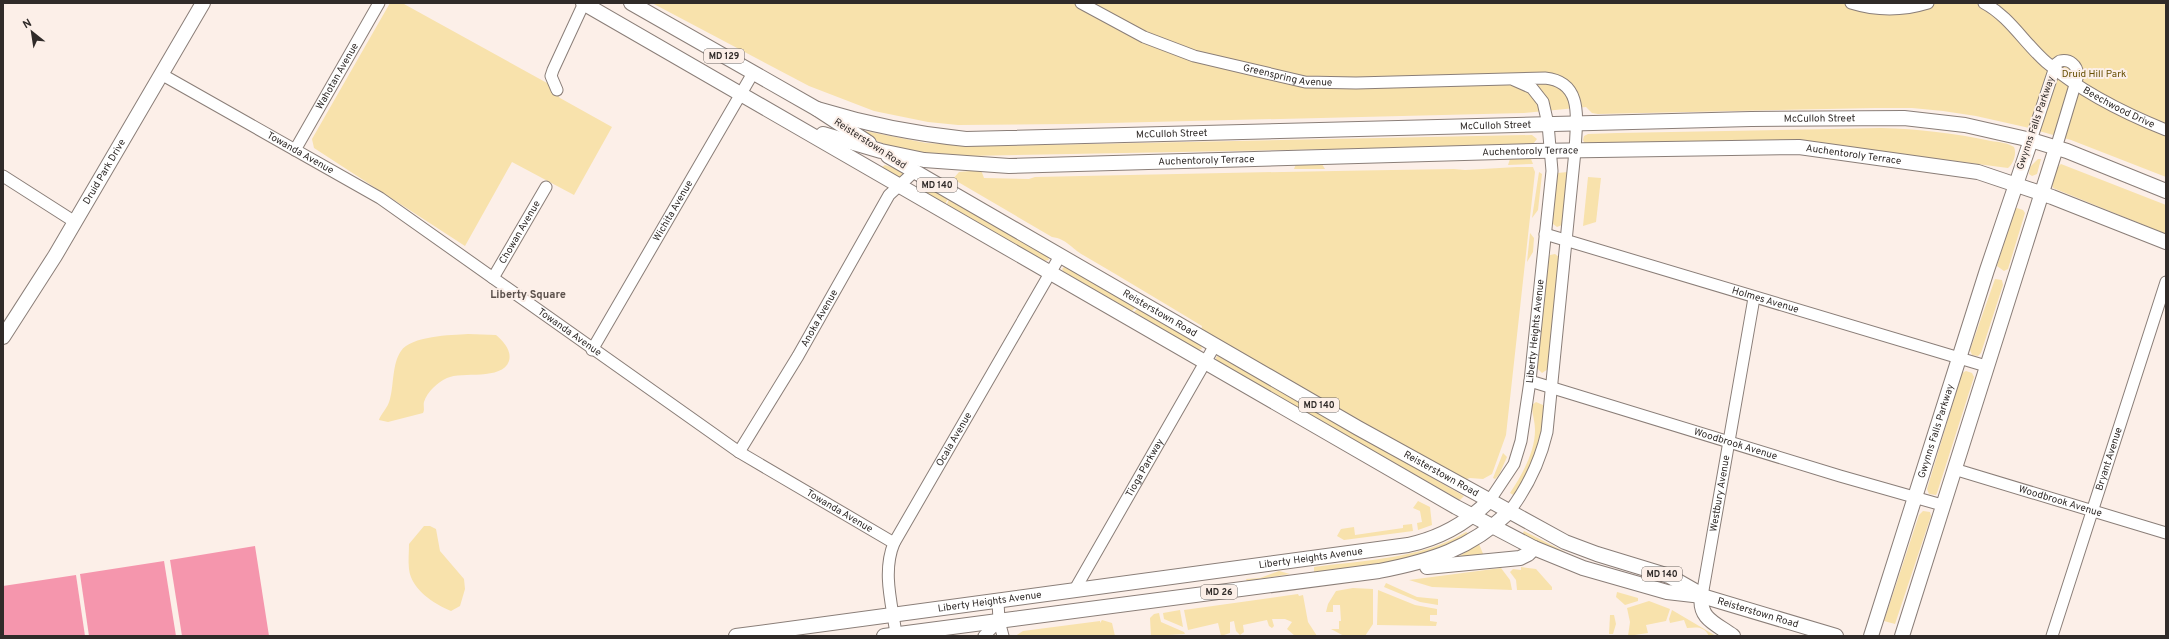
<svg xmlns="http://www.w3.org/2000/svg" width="2169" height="639" viewBox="0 0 2169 639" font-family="Overpass,sans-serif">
<rect width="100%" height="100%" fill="#fcefe8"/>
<g fill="#f8e2ac">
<path d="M390 3 404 4 547 83 560 98 612 127 574 195 512 162 465 246 314 148 312 139Z"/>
<path d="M652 3H2166V177L2071 140 2025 127 1976 116 1943 111 1912 108H1875L1598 114 1592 113 1586 107 1524 113 1068 124 958 125 928 122 874 111 809 86Z"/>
<path d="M1881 128C1918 129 1955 133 1991 141 1999 142 2008 143 2014 147 2017 154 2013 164 2008 168L1824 144H1585L1583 140 1584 136 1588 134 1617 133Z"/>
<path d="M865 131 926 143 990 146 1532 135 1537 139 1533 144 1507 146 965 156C943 155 877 151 865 131Z"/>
<path d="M1510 159H1531L1533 164 1508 165Z"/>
<path d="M2038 159H2041L2037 174 2032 176 2029 174 2030 167Z"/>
<path d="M1296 164H1322L1325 169H1294Z"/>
<path d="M2061 164 2166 205V234L2053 188C2050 182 2055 168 2061 164Z"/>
<path d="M885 165 894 168 905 175 899 178 882 167Z"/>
<path d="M1517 167H1533L1535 172 1506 435 1492 474 1483 479 1470 478 1461 481 1201 330 1202 326C1162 302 1123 278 1083 255 1071 248 1067 239 1052 237L953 179 959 172 981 170 984 178 1029 179 1035 177C1175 174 1314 171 1454 169L1465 170Z"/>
<path d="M1539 172 1542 174 1538 210 1532 218Z"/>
<path d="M1568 172 1562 225 1557 227 1553 224 1552 220 1557 175V173Z"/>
<path d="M1588 177 1601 178 1596 222 1583 226Z"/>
<path d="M926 186 948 199 945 204 921 190Z"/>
<path d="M949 200 1047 255 1049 260 1044 261 946 205Z"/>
<path d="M2017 208 2023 210 2025 213 2008 269 2004 271 1997 266 2014 209Z"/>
<path d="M1530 233 1534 238 1533 252 1527 262Z"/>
<path d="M1555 254 1559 257 1560 260 1548 369 1542 373 1537 368 1548 258 1550 255Z"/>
<path d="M1065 266 1135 306V308L1132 311 1064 272 1062 269Z"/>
<path d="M1995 279 2002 280 2003 285 1981 353 1978 356 1972 355 1970 350Z"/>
<path d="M1138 308 1200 344 1202 349 1198 350 1134 312Z"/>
<path d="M468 334 496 335C503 341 512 350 509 361 502 381 462 371 447 378 438 382 427 392 424 402 423 406 425 409 423 413L388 422 379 420C380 415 388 408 390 399 394 385 392 364 401 351 411 336 451 335 468 334Z"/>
<path d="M1217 356 1220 357 1464 496 1460 500 1217 362 1216 358Z"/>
<path d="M1966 371 1972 373 1974 377 1937 493 1936 495 1929 494 1927 489 1962 373Z"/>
<path d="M1536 402 1543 405C1546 437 1530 469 1515 496L1510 493C1522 475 1535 452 1535 430 1535 421 1532 414 1532 405Z"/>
<path d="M1503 453 1507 457 1499 475 1495 479 1493 478Z"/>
<path d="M1418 501 1430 507 1432 525 1418 530 1417 523 1422 522 1420 511 1413 508Z"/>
<path d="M1923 511 1930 512 1931 516 1895 624 1884 621 1919 515Z"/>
<path d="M1412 524 1413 531 1344 540 1337 536 1341 529 1354 527 1355 535 1403 528V525Z"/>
<path d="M424 526H430L436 529 440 551 464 579 465 589 460 606 451 611C434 604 411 589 409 569 408 561 409 552 409 544Z"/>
<path d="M1524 531 1565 552 1564 554 1522 535Z"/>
<path d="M1466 532 1471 535C1425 563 1367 565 1314 572V567C1365 560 1421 559 1466 532Z"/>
<path d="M1479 544 1484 556 1453 560Z"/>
<path d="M1521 567 1536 569 1552 587V590H1517L1516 580 1510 572 1513 569 1521 570Z"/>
<path d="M1501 568 1510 580 1512 590 1432 587 1409 580Z"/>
<path d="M1279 571 1290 574 1247 581 1246 579 1260 578Z"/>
<path d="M1386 583 1417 597 1438 599V605L1420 602 1384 587Z"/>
<path d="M1353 588 1373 589V624L1365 636H1344L1331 629H1339V621H1341L1340 605H1333V612H1326L1328 604 1336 591Z"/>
<path d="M1378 590 1415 605 1437 609V615H1430V621L1437 622 1436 626 1377 625Z"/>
<path d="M1617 592 1638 598V601L1625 605 1616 597Z"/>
<path d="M1298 594 1299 596 1303 595 1308 622 1317 636H1295L1287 629 1292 622 1285 619H1272L1274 626 1272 628 1269 626 1267 620 1243 625 1244 632 1240 635 1236 631 1234 621 1230 622V633L1221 636 1218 623 1188 630 1184 610Z"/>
<path d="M1649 601 1670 609 1666 621 1646 625 1648 633 1628 636 1630 622 1627 608Z"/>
<path d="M1180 610 1183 627 1164 619 1163 613Z"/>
<path d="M1672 610 1716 636H1709C1704 626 1697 627 1687 628L1684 620 1670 623 1669 619Z"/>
<path d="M1159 613 1161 622 1184 632 1185 634 1151 636 1150 618 1154 614Z"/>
<path d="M1610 615H1614L1616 624 1613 634H1609Z"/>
<path d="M1102 620 1112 623 1115 636H1015L1023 631 1100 621V623Z"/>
</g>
<g fill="#f596ad">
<path d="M255 546 269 636H182L170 560Z"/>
<path d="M164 561 176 636H89L80 574Z"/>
<path d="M76 575 85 636H3V586Z"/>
</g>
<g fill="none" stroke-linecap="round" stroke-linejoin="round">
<defs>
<g id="minor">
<path id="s1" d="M1081 3 1144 37 1194 56 1305 82 1356 83 1545 78C1585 82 1576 122 1575 151L1547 432C1540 462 1528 487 1509 512"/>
<path d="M1851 3C1877 11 1902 11 1928 3"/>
<path id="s2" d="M1984 3C2009 16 2025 44 2046 62 2079 90 2126 114 2166 130"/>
<path id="s3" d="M161 74 380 198 739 452 894 543"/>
<path d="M557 90 551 76 553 70 584 3"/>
<path d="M2031 140 2056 64 2060 61C2070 59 2077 65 2078 75L2056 148"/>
<path id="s4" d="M295 150 379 3"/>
<path d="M3 176 75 222"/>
<path id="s5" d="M1545 234 1986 366"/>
<path id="s6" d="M493 278 546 187"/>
<path id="s7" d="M592 350 753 73"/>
<path id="s8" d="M1530 381 1840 476 1942 505"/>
<path id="s9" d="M739 452 798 356 889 195 914 172"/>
<path id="s10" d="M1954 469 2166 533"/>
<path id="s11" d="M1490 500 1514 464 1521 441 1530 381 1552 171 1548 124 1543 102 1532 88 1514 80"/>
<path id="s12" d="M1074 591 1215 345"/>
<path id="s13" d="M1702 596 1754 298"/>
<path d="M998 601 999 621 1003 636"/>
<path id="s14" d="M896 634C892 604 882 572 894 543L1060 256"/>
<path d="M984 636 999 621"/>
<path id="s15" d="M2052 636 2166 282"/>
</g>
<g id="major">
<path id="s16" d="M583 3 1456 507 1534 548 1583 568 1667 592 1702 596 1836 636"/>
<path d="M631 3 817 109 869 143"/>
<path id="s17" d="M817 109C866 124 915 134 966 139L1751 119 1904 118 1965 125 2031 140 2067 151 2166 191"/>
<path id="s18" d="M823 134 881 151 924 160 1009 166 1534 151 1799 147 1978 172 2052 197 2166 242"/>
<path id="s19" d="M888 156 1358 428 1565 542 1597 554 1669 576 1697 592"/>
<path id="s20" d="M3 337 55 256 203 3"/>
<path d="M1427 567 1520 558 1528 554 1534 548"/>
<path d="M1702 596C1698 619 1717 624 1733 636"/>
<path id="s21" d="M736 636 1408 545C1441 538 1467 523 1490 500"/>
<path d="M884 636 1379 571C1431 561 1470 549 1509 512"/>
<path id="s22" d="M1871 636 1987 270 2031 140"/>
<path d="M1902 636 2056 148"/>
</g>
</defs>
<use href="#minor" stroke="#8a7e78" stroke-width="13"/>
<use href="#major" stroke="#8a7e78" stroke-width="16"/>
<use href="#minor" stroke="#fff" stroke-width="11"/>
<use href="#major" stroke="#fff" stroke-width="14"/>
</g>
<g text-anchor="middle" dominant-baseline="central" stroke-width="4" stroke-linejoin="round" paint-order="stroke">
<g fill="#fcefe8" stroke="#6d6662" stroke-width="1">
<rect x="704" y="49" width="40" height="14" rx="3"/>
<rect x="917" y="178" width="40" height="14" rx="3"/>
<rect x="1299" y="398" width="40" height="14" rx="3"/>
<rect x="1642" y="567" width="40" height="14" rx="3"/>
<rect x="1201" y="585" width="36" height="14" rx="3"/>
</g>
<g font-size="9" font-weight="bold" fill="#302b29">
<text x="724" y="56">MD 129</text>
<text x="937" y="185">MD 140</text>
<text x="1319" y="405">MD 140</text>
<text x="1662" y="574">MD 140</text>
<text x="1219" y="592">MD 26</text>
</g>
<g font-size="10" fill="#674f04" stroke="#fcefe8">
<text x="2094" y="74">Druid Hill Park</text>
</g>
<g font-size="10" fill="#302b29" stroke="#fcefe8">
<text stroke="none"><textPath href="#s1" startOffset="221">Greenspring Avenue</textPath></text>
<text stroke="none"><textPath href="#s4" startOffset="85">Wahotan Avenue</textPath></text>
<text stroke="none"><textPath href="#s2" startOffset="172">Beechwood Drive</textPath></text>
<text stroke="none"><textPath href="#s17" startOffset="1006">McCulloh Street</textPath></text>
<text transform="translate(2036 123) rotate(-71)">Gwynns Falls Parkway</text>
<text stroke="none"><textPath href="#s17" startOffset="682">McCulloh Street</textPath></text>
<text stroke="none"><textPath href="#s17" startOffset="358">McCulloh Street</textPath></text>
<text transform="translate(870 144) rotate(33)">Reisterstown Road</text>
<text stroke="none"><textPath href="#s3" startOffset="160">Towanda Avenue</textPath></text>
<text stroke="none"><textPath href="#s18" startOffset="711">Auchentoroly Terrace</textPath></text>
<text stroke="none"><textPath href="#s18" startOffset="1035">Auchentoroly Terrace</textPath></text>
<text stroke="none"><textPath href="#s18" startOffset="387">Auchentoroly Terrace</textPath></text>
<text stroke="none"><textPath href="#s20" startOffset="194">Druid Park Drive</textPath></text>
<text stroke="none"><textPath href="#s7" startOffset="161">Wichita Avenue</textPath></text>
<text stroke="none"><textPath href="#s6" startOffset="53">Chowan Avenue</textPath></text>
<text stroke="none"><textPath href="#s5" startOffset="230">Holmes Avenue</textPath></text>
<text stroke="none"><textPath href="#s19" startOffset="314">Reisterstown Road</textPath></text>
<text stroke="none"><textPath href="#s9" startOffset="156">Anoka Avenue</textPath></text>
<text stroke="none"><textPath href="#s11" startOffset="178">Liberty Heights Avenue</textPath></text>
<text stroke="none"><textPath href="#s3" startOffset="484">Towanda Avenue</textPath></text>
<text stroke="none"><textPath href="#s22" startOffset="215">Gwynns Falls Parkway</textPath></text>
<text stroke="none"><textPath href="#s14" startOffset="212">Ocala Avenue</textPath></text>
<text stroke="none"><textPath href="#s8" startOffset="215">Woodbrook Avenue</textPath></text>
<text stroke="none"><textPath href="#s15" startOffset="186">Bryant Avenue</textPath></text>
<text stroke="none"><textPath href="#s12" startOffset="142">Tioga Parkway</textPath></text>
<text stroke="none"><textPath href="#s19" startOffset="638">Reisterstown Road</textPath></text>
<text stroke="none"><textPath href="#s13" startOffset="104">Westbury Avenue</textPath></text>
<text stroke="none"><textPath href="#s10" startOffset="111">Woodbrook Avenue</textPath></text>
<text stroke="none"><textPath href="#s3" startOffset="808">Towanda Avenue</textPath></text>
<text stroke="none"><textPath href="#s21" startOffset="580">Liberty Heights Avenue</textPath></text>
<text stroke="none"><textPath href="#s21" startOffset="256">Liberty Heights Avenue</textPath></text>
<text stroke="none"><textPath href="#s16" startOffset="1330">Reisterstown Road</textPath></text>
</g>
<g font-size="11" font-weight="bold" fill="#5b504b" stroke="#fcefe8">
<text x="528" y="295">Liberty Square</text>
</g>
</g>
<rect width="2169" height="639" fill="none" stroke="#302b29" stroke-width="8"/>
<g transform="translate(32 32) rotate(330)" stroke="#fcefe8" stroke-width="3" paint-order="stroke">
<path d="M0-3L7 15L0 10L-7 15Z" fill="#302b29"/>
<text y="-6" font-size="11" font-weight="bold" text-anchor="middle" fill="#302b29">N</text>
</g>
</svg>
